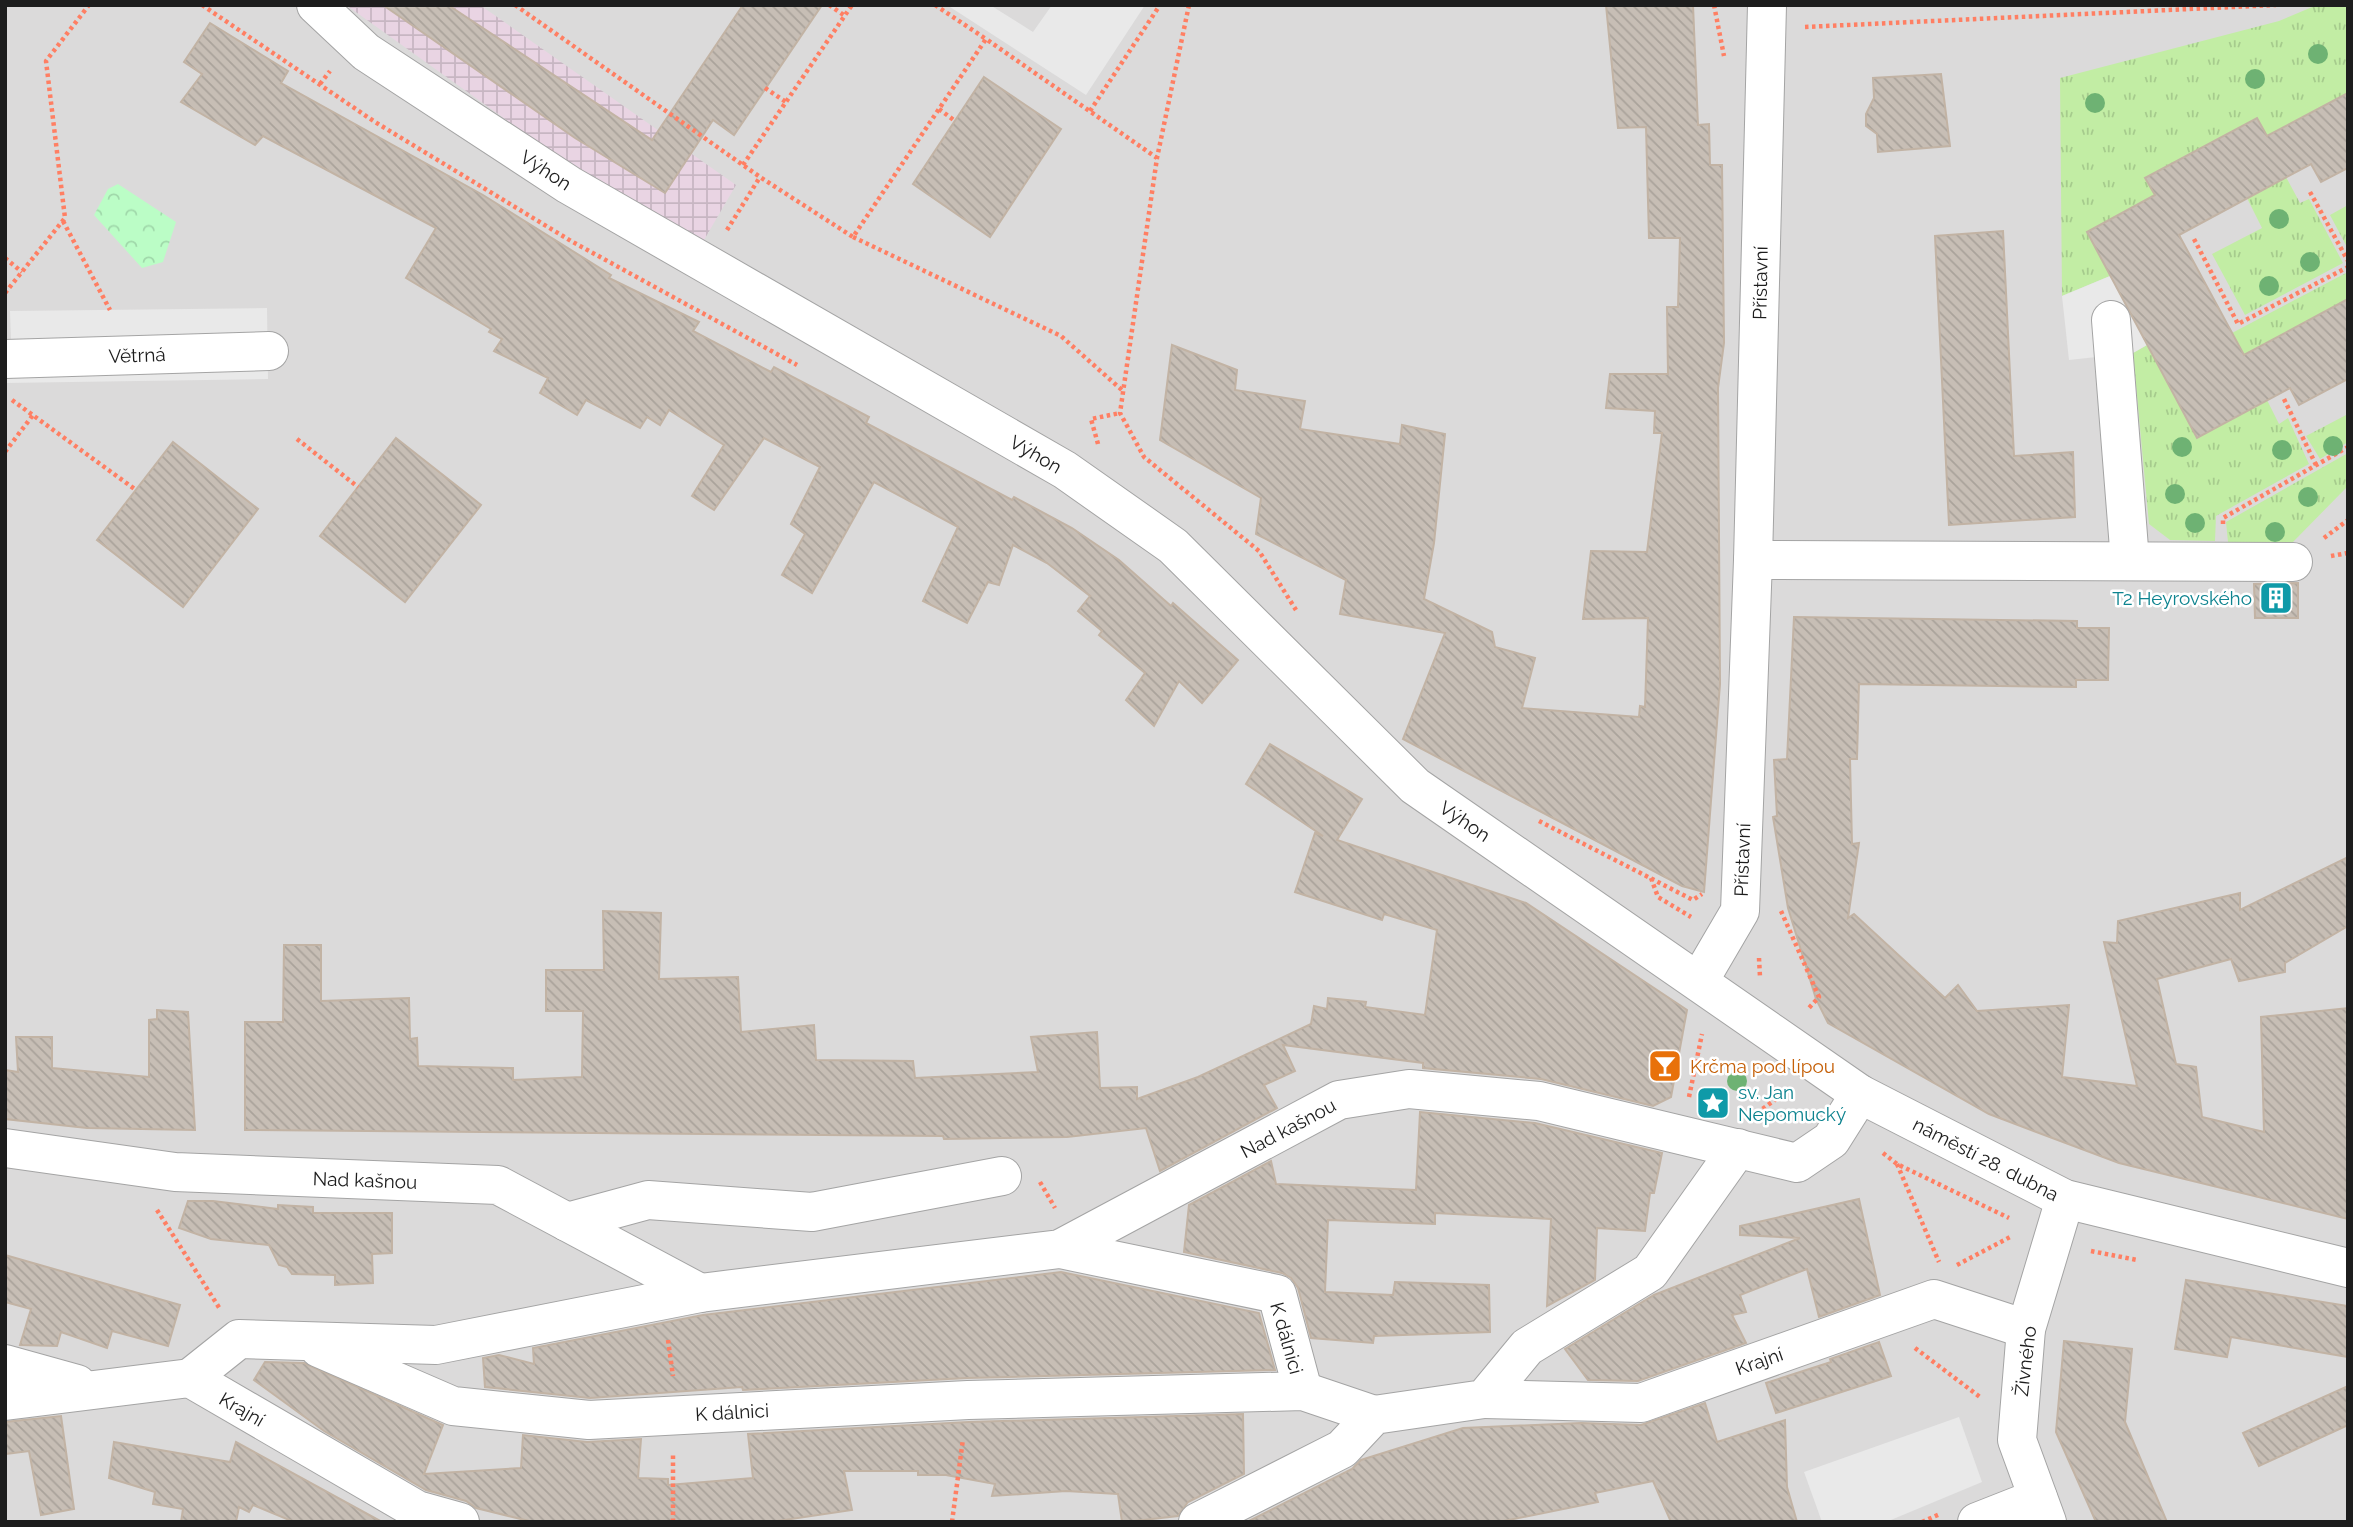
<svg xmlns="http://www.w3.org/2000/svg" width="2353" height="1527" viewBox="0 0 2353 1527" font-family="Raleway,sans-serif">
<defs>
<pattern id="industrial-grid" width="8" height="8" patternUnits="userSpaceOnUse" patternTransform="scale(1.75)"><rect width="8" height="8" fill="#e9d4e3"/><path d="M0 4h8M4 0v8" fill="none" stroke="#c7b6c2"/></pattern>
<pattern id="grass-tufts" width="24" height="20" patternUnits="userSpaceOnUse" patternTransform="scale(1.75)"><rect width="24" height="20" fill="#c2eda4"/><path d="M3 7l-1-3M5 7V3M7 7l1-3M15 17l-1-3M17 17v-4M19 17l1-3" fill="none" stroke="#a6cb8d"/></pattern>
<pattern id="park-crowns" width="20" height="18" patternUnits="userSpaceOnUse" patternTransform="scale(1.75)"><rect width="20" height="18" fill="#bbfdc6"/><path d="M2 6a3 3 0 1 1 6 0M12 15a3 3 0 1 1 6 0" fill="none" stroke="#a0d8aa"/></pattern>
<pattern id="building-back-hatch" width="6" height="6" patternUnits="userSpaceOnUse" patternTransform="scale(1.75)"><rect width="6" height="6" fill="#c7beb5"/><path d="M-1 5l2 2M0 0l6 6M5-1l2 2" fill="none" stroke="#aaa39b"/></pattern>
</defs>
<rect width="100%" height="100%" fill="#efece2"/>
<rect fill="#dbdada" x="5" y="5" width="2343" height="1517"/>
<path fill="url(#industrial-grid)" d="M346 5H480L736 185 704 240 554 154Z"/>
<g fill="url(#grass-tufts)">
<path d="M2317 5H2348V93L2267 136 2257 118 2145 178 2155 195 2087 232 2110 276 2062 296 2060 78 2279 21Z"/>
<path d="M2286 177 2300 203 2309 199 2343 263 2245 315 2212 254 2262 228 2247 198Z"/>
<path d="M2348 205V249L2330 215Z"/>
<path d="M2348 272V299L2244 355 2232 333Z"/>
<path d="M2147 345 2197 438 2267 400 2279 424 2288 418 2309 464 2216 516 2215 541 2170 540 2149 524 2133 353Z"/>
<path d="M2348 414V442L2320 459 2306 436Z"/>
<path d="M2348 453V486L2291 544 2228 542 2226 522Z"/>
</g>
<path fill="url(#park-crowns)" d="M118 184 176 222 163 262 142 268 94 215 108 189Z"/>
<g fill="#e9e9e9">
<path d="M947 5H990L1033 32 1052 5H1145L1086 95Z"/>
<path d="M2110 276 2147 345 2133 353 2069 360 2062 296Z"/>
<path d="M267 308 268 379 5 383V341L11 340 10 311Z"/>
<path d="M1959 1417 1982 1482 1886 1522H1822L1804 1472Z"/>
</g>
<g fill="url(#building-back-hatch)" stroke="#c2b3a4" stroke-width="2">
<path d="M383 5H448L652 140 743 5H822L734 135 713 120 665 193 575 138Z"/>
<path d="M1606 5H1693L1698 125 1709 124 1710 165H1722L1724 343 1718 388 1720 684 1704 892 1682 886 1403 739 1445 633 1340 614 1346 580 1256 534 1261 498 1160 440 1172 345 1237 370 1235 390 1305 401 1300 429 1400 444 1402 425 1445 434 1434 543 1424 599 1492 632 1495 647 1535 658 1522 708 1639 717 1640 706 1645 707 1648 618 1583 619 1591 551 1647 552 1662 433H1654L1655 411 1606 408 1610 374H1668L1667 307H1678L1680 238H1649L1646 127 1618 128Z"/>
<path d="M210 23 288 71 281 83 483 195 611 275 609 278 699 322 693 331 771 372 774 367 869 417 866 423 1012 500 1014 497 1072 528 1119 560 1171 606 1173 603 1238 660 1202 703 1179 681 1154 726 1126 700 1145 673 1099 635 1102 631 1078 611 1090 596 1047 563 1013 545 999 585 988 582 967 623 923 601 958 527 874 482 812 593 782 575 805 534 791 524 820 467 764 438 714 510 692 496 724 445 669 410 660 425 647 417 640 428 586 400 577 415 540 393 548 378 494 351 502 339 489 332 491 329 406 278 436 228 263 136 255 145 181 102 202 74 184 62Z"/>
<path d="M1941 74 1950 146 1878 152 1877 134 1866 126V114L1874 98 1873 78Z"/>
<path d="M984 77 1061 129 990 237 913 184Z"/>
<path d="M2348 93V168L2321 182 2311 164 2179 235 2244 355 2348 299V379L2299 405 2290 388 2197 438 2087 232 2155 195 2145 178 2257 118 2267 136Z"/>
<path d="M2003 231 2014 456 2073 452 2075 517 1949 525 1935 236Z"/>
<path d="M396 438 481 505 405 602 320 536Z"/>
<path d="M173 442 258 509 183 607 97 540Z"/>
<path d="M2298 583V618H2255L2254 584Z"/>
<path d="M1794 617 2077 621V628H2109L2108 680H2076V687L1859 684 1857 759H1850L1852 844 1859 843 1848 918 1854 914 1945 998 1958 985 1977 1011 2069 1005 2062 1077 2137 1086 2104 942 2117 943 2118 921 2240 893V910L2348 857V926L2285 963V972L2239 981 2231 959 2157 979 2176 1064 2196 1067 2202 1117 2264 1132 2261 1017 2348 1008V1219L2119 1163 2047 1136 1989 1114 1828 1023 1816 999 1788 908 1773 817 1777 816 1774 760 1787 759Z"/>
<path d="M1270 744 1362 799 1337 840 1526 903 1687 1010 1671 1097 1653 1106 1541 1079 1423 1068V1063L1283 1045 1295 1071 1264 1085 1277 1108 1160 1171 1146 1128 1067 1137 944 1139 943 1136 245 1130V1022H283L284 945H321V1001L409 998 410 1039 417 1038 418 1066 513 1068V1080L582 1077 583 1011H546V970H604L603 911 661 913 659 979 738 977 741 1032 814 1025 816 1060 913 1061 915 1078 1038 1072 1031 1037 1097 1032 1100 1088 1137 1087V1099L1198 1077 1311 1024 1314 1006 1327 1009 1328 998 1366 1002 1365 1007 1425 1015 1437 930 1384 914 1382 920 1295 892 1315 833 1323 836 1246 784Z"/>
<path d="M157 1010 188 1012 195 1130 87 1128 5 1119V1070L18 1072 16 1037H52V1068L149 1077V1020L157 1019Z"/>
<path d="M1420 1112 1535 1123 1662 1153 1654 1193H1650L1645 1231 1597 1228 1595 1280 1547 1306 1551 1219 1435 1213V1224L1328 1220 1325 1292 1393 1295 1395 1282 1489 1285 1490 1332 1374 1336 1373 1343 1311 1338 1298 1288 1291 1278 1282 1273 1184 1252 1189 1205 1271 1161 1276 1184 1416 1190Z"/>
<path d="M1859 1199 1880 1295 1819 1317 1807 1269 1740 1295 1746 1312 1732 1315 1746 1343 1638 1381 1588 1380 1565 1349 1654 1295 1800 1238 1740 1235V1226Z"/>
<path d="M188 1201H213L278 1209V1205L313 1207V1213H392V1253L372 1254 373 1283 335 1285V1275L292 1274 287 1267 279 1265 269 1245 211 1239 179 1228Z"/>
<path d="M5 1255 180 1305 168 1346 112 1331 107 1348 61 1332 57 1346 20 1345 31 1309 5 1302Z"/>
<path d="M1061 1272 1259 1313 1275 1370 967 1378 743 1390 742 1387 590 1398 485 1387 483 1358 499 1355 534 1364 533 1348 703 1315Z"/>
<path d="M2186 1280 2348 1306V1357L2231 1337 2227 1357 2175 1349Z"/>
<path d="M2064 1341 2132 1349 2125 1422 2167 1522H2096L2056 1432Z"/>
<path d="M1879 1342 1891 1376 1776 1413 1766 1383 1831 1362 1830 1359Z"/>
<path d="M265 1362 304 1363 443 1425 424 1474 521 1468 523 1435 587 1442 641 1439 638 1478 668 1479V1485L753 1478 748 1434 969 1422 1243 1414 1244 1474 1188 1502 1178 1516 1126 1522H1122L1118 1494 1066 1491 992 1496 995 1484 946 1475H918V1471H844L852 1510 771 1522H533L476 1508 466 1501 426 1490 324 1431 254 1380Z"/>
<path d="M2348 1386V1425L2259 1466 2243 1433Z"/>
<path d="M1705 1403 1717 1442 1785 1420 1787 1487 1797 1522H1671L1653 1481 1595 1493 1598 1502 1499 1522H1247L1352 1469 1361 1460 1463 1428 1581 1423 1641 1425Z"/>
<path d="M61 1416 74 1509 41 1515 29 1451 5 1454V1422Z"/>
<path d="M114 1442 230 1462 236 1442 382 1522H294L253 1505 249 1512 239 1507 236 1522H181L183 1509 153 1504 155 1492 109 1478Z"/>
</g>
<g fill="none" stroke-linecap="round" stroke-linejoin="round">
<defs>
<g id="minor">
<path d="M316 5 366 52 569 185 1065 470 1173 546 1415 786 1860 1094 2065 1199 2348 1268"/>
<path d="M2111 320 2130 561"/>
<path d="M5 359 269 351"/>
<path d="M1753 560 2293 562"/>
<path d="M1699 981 1740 911 1753 560 1767 5"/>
<path d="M5 1148 175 1172 498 1185 700 1293"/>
<path d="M567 1222 648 1200 812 1212 1002 1176"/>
<path d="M1060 1249 1277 1294 1303 1391"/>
<path d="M319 1348 453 1406 589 1420 968 1400 1303 1391 1374 1415"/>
<path d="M5 1364 77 1384"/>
<path d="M190 1378 239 1339 436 1345 700 1293 1060 1249 1339 1100 1409 1089 1539 1101 1797 1163 1831 1140 1860 1094"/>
<path d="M1484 1399 1641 1403 1934 1299 2026 1329"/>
<path d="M5 1401 190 1378 417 1510 460 1522"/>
<path d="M1198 1522 1342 1449 1374 1415 1484 1399 1527 1347 1650 1272 1738 1148"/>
<path d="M1977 1522 2038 1498"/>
<path d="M2047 1522 2017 1440 2026 1329 2065 1199"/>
</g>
</defs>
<use href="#minor" stroke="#a4a4a4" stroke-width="40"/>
<g stroke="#ff7f63" stroke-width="4.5" stroke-dasharray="3.5 3.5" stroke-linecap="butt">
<path d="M202 5 375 122 571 241 797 365"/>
<path d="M515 5 760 177 853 237 986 39 1157 158"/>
<path d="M829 5 845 16"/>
<path d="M935 5 986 39"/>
<path d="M1189 5 1157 158 1120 413 1144 457 1259 551 1296 610"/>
<path d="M1714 5 1724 56"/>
<path d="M1805 27 2276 5"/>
<path d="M320 84 330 71"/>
<path d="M765 88 786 102"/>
<path d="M939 109 955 121"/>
<path d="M1090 111 1160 5"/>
<path d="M743 165 852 5"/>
<path d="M2310 192 2348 261"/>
<path d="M63 221 110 310"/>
<path d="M727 230 760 177"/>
<path d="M853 237 1061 336 1123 391"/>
<path d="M2194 239 2238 324 2348 267"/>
<path d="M5 258 22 272"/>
<path d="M5 293 65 218 46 61 89 5"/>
<path d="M2284 399 2316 465"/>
<path d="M12 400 136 490"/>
<path d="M297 439 358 487"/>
<path d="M1098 444 1091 419 1120 413"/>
<path d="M5 452 33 415"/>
<path d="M2223 524V518L2348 447"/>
<path d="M2324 538 2348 520"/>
<path d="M2331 556 2348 553"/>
<path d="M1539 821 1693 900 1702 894"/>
<path d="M1651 878 1658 897 1691 917"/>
<path d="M1781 911 1819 997 1808 1009"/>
<path d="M1759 958 1760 977"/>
<path d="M1689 1097 1702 1034"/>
<path d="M1757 1113 1787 1091"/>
<path d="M1883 1153 1897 1164 2009 1218"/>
<path d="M1897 1164 1939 1262"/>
<path d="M1040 1182 1055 1208"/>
<path d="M157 1210 220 1309"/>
<path d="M2091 1251 2137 1260"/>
<path d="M1957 1265 2012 1236"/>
<path d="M668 1340 673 1376"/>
<path d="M1915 1348 1980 1397"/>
<path d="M673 1522V1454"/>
<path d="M952 1522 963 1439"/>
<path d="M1922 1522 1940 1514"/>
</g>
<use href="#minor" stroke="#fff" stroke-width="38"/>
</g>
<g fill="#6eb273">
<circle cx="2318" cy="54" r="10"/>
<circle cx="2255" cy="79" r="10"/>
<circle cx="2095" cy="103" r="10"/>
<circle cx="2279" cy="219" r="10"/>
<circle cx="2310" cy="262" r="10"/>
<circle cx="2269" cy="286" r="10"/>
<circle cx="2333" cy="446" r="10"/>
<circle cx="2182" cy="447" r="10"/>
<circle cx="2282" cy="450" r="10"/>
<circle cx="2175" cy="494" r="10"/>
<circle cx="2308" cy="497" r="10"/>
<circle cx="2195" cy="523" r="10"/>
<circle cx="2275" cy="532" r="10"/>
<circle cx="1737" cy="1081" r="10"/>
</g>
<defs>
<symbol id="building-square" viewBox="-11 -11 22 22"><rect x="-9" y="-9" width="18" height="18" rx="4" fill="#0f9aa8" stroke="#fff"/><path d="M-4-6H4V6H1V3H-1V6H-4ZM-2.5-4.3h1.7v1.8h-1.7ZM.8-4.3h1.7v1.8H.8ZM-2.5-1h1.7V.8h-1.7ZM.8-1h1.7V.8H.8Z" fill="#fff"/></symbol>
<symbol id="bar-square" viewBox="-11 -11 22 22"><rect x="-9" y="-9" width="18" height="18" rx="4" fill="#e8710a" stroke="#fff"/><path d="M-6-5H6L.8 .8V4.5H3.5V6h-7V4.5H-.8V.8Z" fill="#fff"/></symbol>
<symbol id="sight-square" viewBox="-11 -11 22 22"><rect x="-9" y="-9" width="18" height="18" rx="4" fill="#0f9aa8" stroke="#fff"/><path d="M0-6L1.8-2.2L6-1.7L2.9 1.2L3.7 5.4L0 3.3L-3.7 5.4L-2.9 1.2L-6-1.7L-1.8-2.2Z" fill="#fff"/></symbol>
</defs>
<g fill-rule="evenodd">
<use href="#building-square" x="2257" y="579" width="38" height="38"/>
<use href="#bar-square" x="1646" y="1047" width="38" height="38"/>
<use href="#sight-square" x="1694" y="1084" width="38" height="38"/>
</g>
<g text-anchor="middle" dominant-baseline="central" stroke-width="5" stroke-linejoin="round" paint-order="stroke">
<g font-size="19" fill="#1d1d1d" stroke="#fff">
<text transform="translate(546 170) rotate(33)">Výhon</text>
<text transform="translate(1760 283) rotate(-89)">Přístavní</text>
<text transform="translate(137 355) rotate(-2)">Větrná</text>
<text transform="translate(1036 454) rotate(30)">Výhon</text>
<text transform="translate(1465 821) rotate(34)">Výhon</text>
<text transform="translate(1742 860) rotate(-88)">Přístavní</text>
<text transform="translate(1288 1128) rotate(-28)">Nad kašnou</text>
<text transform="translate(1986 1159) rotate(27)">náměstí 28. dubna</text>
<text transform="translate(365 1180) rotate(2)">Nad kašnou</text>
<text transform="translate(1287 1338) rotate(74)">K dálnici</text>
<text transform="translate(1759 1361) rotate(-19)">Krajní</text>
<text transform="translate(2025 1361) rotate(-83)">Živného</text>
<text transform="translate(242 1409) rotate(30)">Krajní</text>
<text transform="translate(732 1412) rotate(-3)">K dálnici</text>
</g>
<g font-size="19" fill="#0d838f" stroke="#fff" text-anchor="end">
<text x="2252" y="598">T2 Heyrovského</text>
<text x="1738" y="1092" text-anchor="start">sv. Jan<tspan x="1738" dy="22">Nepomucký</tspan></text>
</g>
<g font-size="19" fill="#c56008" stroke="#fff" text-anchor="start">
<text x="1690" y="1066">Krčma pod lípou</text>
</g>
</g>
<rect width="2353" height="1527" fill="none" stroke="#1d1d1d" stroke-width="14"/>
</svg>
